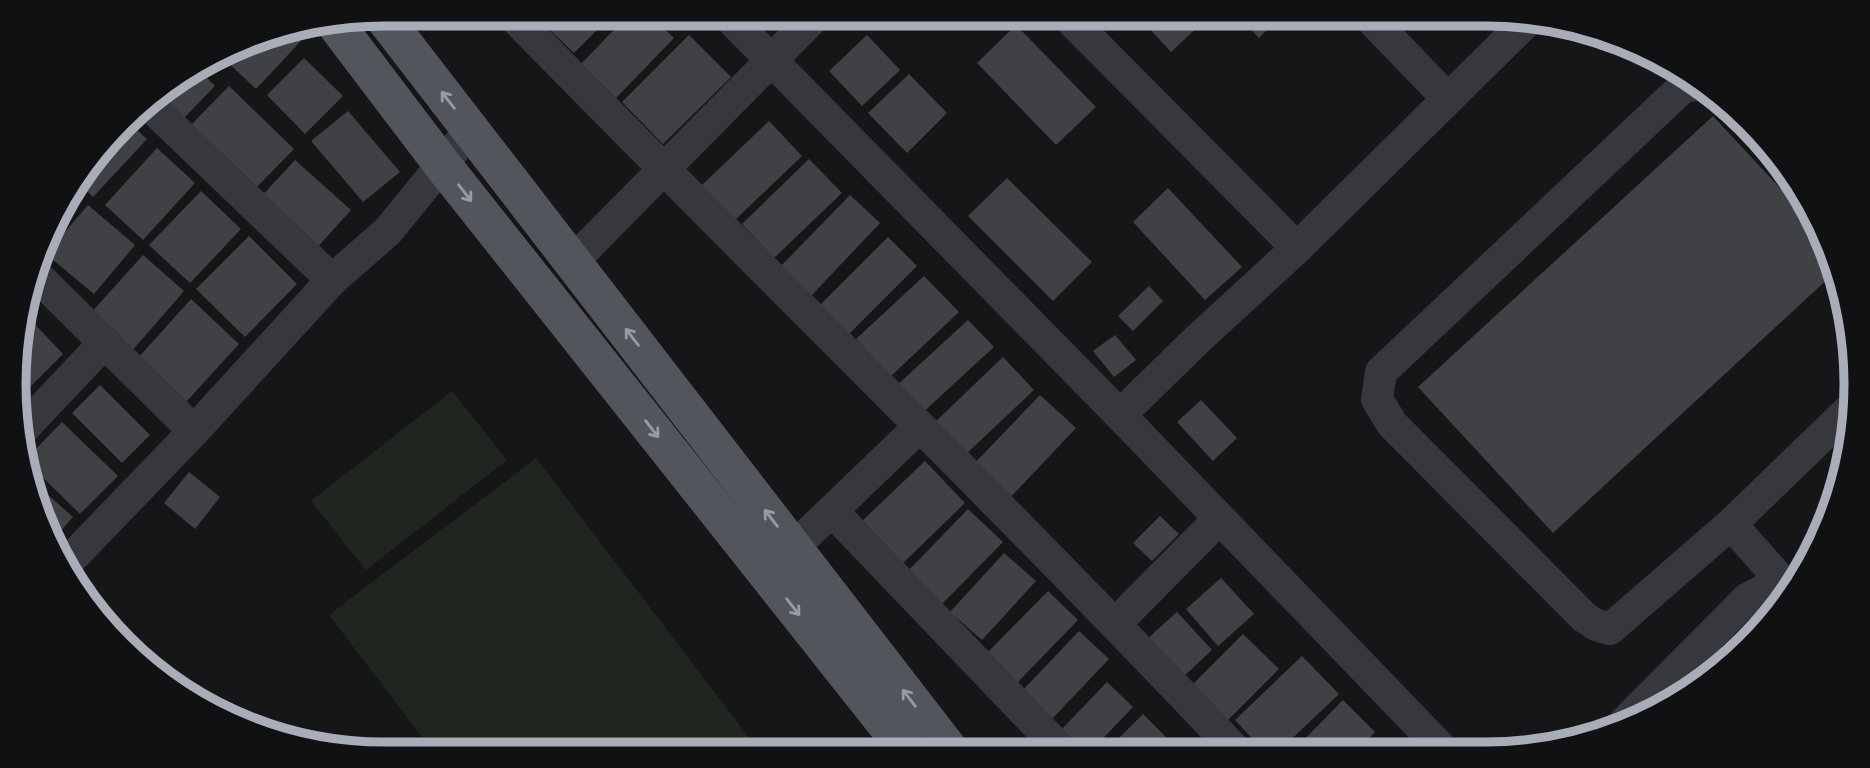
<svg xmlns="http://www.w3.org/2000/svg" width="1870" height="768" viewBox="0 0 1870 768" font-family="'Work Sans',sans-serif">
<rect width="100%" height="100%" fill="#161618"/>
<g fill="#1e261f">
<path d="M452 391 507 460 366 570 311 501Z"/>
<path d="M536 458 761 753 435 754 329 615Z"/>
</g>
<g fill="#404145">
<path d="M546 14H613L574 53 540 20Z"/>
<path d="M629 14H649L674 38 616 98 581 64Z"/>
<path d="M1136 14H1198L1204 21 1171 52Z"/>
<path d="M1236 14H1283L1259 38Z"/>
<path d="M1016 25 1096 107 1056 145 977 63Z"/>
<path d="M288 30 301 41 256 89 223 58 265 34Z"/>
<path d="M689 35 731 77 663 144 622 102Z"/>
<path d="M867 35 900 70 862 106 829 71Z"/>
<path d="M304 58 343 96 305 134 267 95Z"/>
<path d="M200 71 215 86 181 121 156 97Z"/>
<path d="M909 74 947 113 907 153 868 113Z"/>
<path d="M229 86 294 149 255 189 190 126Z"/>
<path d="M348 111 400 172 363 202 311 141Z"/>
<path d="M1713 116 1821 232 1832 275 1553 533 1418 387Z"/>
<path d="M127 121 147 139 93 197 78 182Z"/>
<path d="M769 121 802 156 733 222 700 187Z"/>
<path d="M157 148 195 183 143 240 105 205Z"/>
<path d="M809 159 842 193 774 258 742 224Z"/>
<path d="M295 160 351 210 314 251 258 200Z"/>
<path d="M1007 178 1092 262 1053 301 968 216Z"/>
<path d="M1168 188 1242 267 1205 300 1133 222Z"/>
<path d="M201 191 241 229 190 283 149 245Z"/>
<path d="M850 195 880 223 811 296 780 267Z"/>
<path d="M66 196 76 205 53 229 63 199Z"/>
<path d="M88 205 135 245 94 294 46 254Z"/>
<path d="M249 236 297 284 245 337 196 289Z"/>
<path d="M888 237 917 266 848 335 819 306Z"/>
<path d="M143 255 184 291 131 352 89 315Z"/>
<path d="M924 276 959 312 891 376 856 339Z"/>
<path d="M1149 286 1163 301 1133 331 1118 316Z"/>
<path d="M191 299 239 344 186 402 138 358Z"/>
<path d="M25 314 63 354 29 388 19 378 17 335Z"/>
<path d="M968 320 994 347 920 415 894 388Z"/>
<path d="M1115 335 1136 360 1114 377 1093 351Z"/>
<path d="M1003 357 1034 390 964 456 933 424Z"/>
<path d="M100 385 150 435 122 463 72 413Z"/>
<path d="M1040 395 1076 428 1007 501 971 467Z"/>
<path d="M1201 400 1237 438 1213 461 1177 422Z"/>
<path d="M62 422 118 476 80 514 25 460Z"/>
<path d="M925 461 965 503 899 567 859 524Z"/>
<path d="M189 472 220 497 195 529 164 503Z"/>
<path d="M29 478 73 517 53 540 30 480Z"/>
<path d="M968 509 1003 542 942 604 908 571Z"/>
<path d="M1160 516 1179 534 1152 561 1133 543Z"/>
<path d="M1004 553 1036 581 982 640 950 612Z"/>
<path d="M1221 578 1254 614 1218 646 1186 609Z"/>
<path d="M1048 591 1078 620 1017 683 986 654Z"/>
<path d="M1177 612 1212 650 1181 679 1145 641Z"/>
<path d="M1079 631 1109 659 1052 719 1023 690Z"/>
<path d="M1243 634 1279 669 1224 724 1188 689Z"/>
<path d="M1302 656 1339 694 1279 751 1265 752 1235 720Z"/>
<path d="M1107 682 1133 707 1090 752H1083L1061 730Z"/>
<path d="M1343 700 1375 732 1357 751H1293Z"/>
<path d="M1143 714 1176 747 1171 752H1105Z"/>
<path d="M1380 737 1394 751H1365Z"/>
</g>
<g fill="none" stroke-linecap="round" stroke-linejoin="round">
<g stroke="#37383d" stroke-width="32">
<path d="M511 14C752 261 1000 501 1237 752"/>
<path d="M726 14 1120 415 1444 751"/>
<path d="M1065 14 1297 248"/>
<path d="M1366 14 1448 99"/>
<path d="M1695 85 1683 87 1381 372 1377 399 1392 424 1584 617 1596 625 1610 629 1731 524 1785 585"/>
<path d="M146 102 332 280"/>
<path d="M573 261 817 14"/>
<path d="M37 276 194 431"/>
<path d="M1120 415 1199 338 1297 248 1527 21"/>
<path d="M20 432 105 342"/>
<path d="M832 511 1063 752"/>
<path d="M1731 524 1848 411"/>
<path d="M794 547 919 427"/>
<path d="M63 567 194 431 332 280 388 231 471 129"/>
<path d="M1116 623 1219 519"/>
<path d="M1619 728 1747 599 1766 589 1797 583"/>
</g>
<g stroke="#53555c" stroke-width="38">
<path d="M381 14 951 752"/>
<path d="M334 22 441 163 909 753"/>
</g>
</g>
<defs><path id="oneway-shaft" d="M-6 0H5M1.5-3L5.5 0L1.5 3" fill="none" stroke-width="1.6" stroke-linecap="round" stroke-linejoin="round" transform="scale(1.75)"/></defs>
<g stroke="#979ba6">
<use href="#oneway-shaft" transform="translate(448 100) rotate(-128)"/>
<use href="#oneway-shaft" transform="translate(465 193) rotate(52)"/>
<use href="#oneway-shaft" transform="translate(632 337) rotate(-128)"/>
<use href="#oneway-shaft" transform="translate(652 429) rotate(52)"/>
<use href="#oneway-shaft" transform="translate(771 518) rotate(-128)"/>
<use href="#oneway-shaft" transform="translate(793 607) rotate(52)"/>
<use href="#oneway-shaft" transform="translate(909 698) rotate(-127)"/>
</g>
<path d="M0 0H1870V768H0ZM384 26H1486A358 358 0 0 1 1844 384V384A358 358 0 0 1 1486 742H384A358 358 0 0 1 26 384V384A358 358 0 0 1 384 26Z" fill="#111113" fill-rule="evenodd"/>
<path fill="none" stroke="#a8adb8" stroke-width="9" d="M384 26H1486A358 358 0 0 1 1844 384V384A358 358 0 0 1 1486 742H384A358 358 0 0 1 26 384V384A358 358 0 0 1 384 26Z"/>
</svg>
